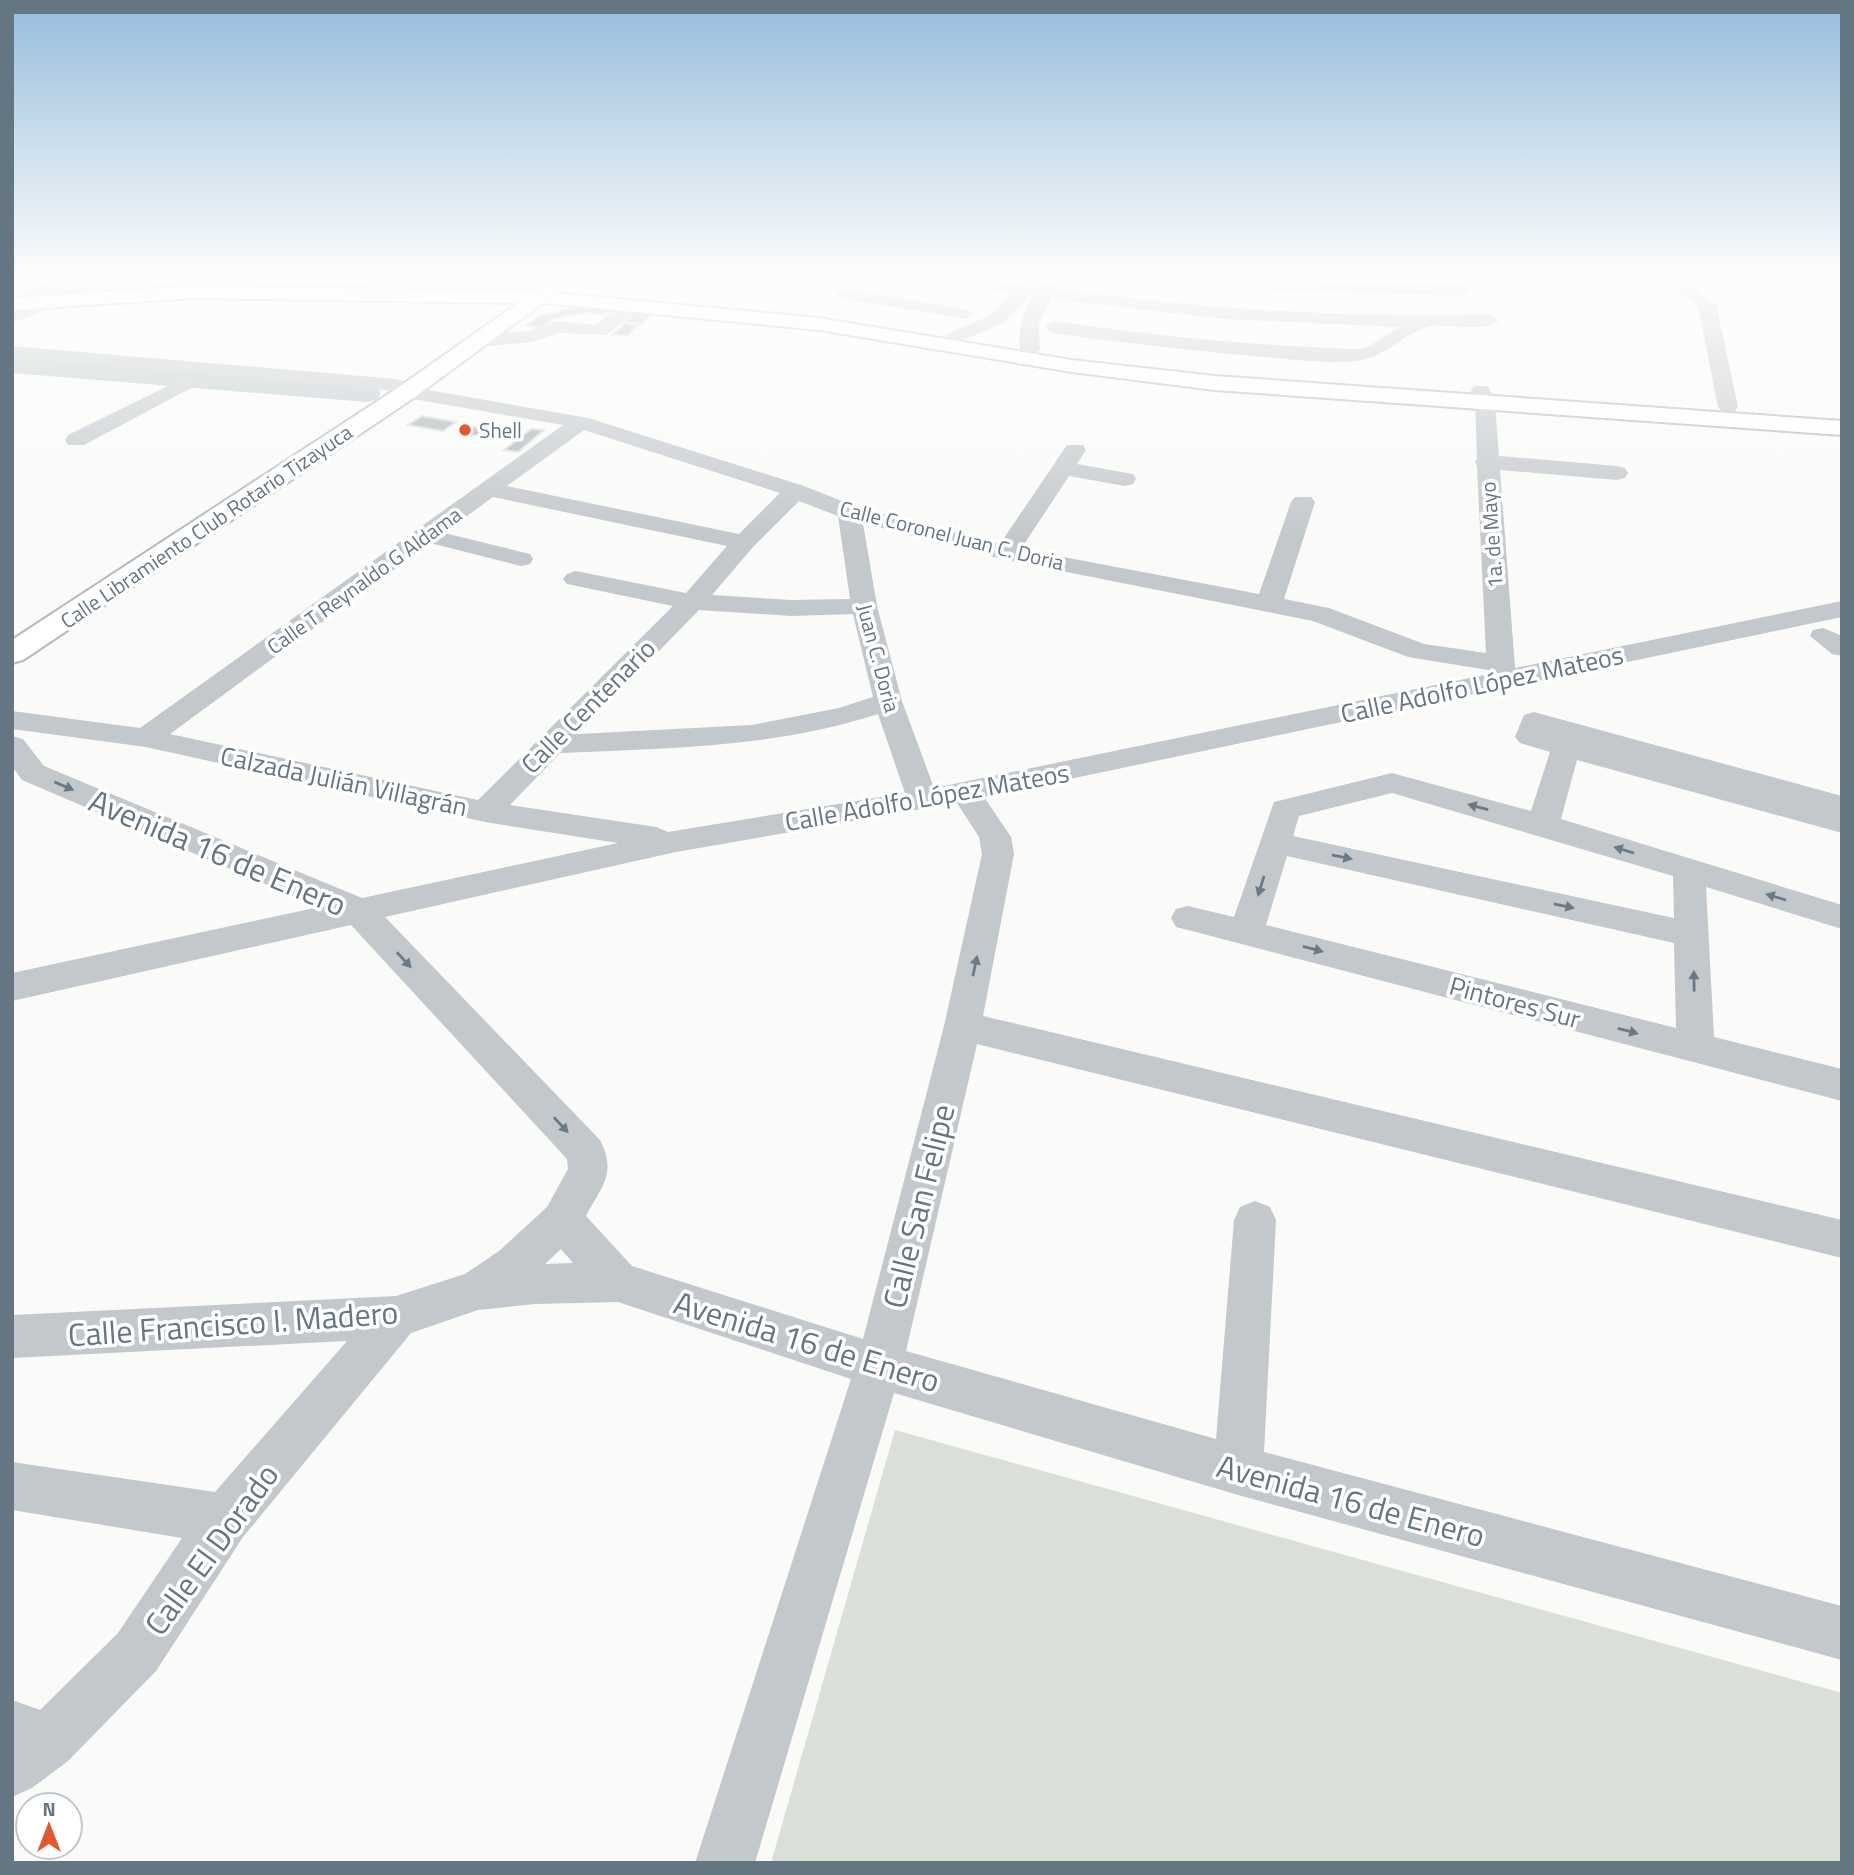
<svg xmlns="http://www.w3.org/2000/svg" width="1854" height="1875" viewBox="0 0 1854 1875" font-family="'Titillium Web',sans-serif">
<rect width="100%" height="100%" fill="#fafaf8"/>
<path fill="#dadfd7" d="M895 1430 1842 1693V1863H771Z"/>
<g fill="none" stroke-linecap="round" stroke-linejoin="round">
<g fill="#bbc7cb" fill-rule="evenodd">
<path d="M80 276H113L110 281 12 319V302Z"/>
<path d="M12 357 367 384 377 387 381 393 377 399 367 402 12 373Z"/>
</g>
</g>
<g fill="#aab3b9" stroke="#dcdcda" stroke-width="2">
<path d="M583 306 610 309 604 315 583 313 553 319 541 328 525 326 541 315Z"/>
<path d="M635 313 652 314 642 324 625 322Z"/>
<path d="M625 323 640 325 627 336 612 335Z"/>
<path d="M422 416 456 422 443 431 408 425Z"/>
<path d="M473 427H496L491 435 468 436Z"/>
<path d="M531 429 544 430 518 452 504 450Z"/>
</g>
<g fill="none" stroke-linecap="round" stroke-linejoin="round">
<defs>
<path id="major" d="M194 286 535 291 546 286 553 288 555 293 819 318 1072 360 1215 376 1842 421V435L1215 390 1072 372 819 330 543 303 415 397 23 660 12 663V640L399 387 518 303 194 298 12 310V298Z"/>
</defs>
<use href="#major" stroke="#b5babe" stroke-width="4"/>
<g fill="#c3c8cc" fill-rule="evenodd">
<path d="M66 276H89L86 280 39 299H27L24 295 27 291Z"/>
<path d="M105 276H127L91 295H79L76 291Z"/>
<path d="M435 276H457L436 289H424L421 285Z"/>
<path d="M922 276H965L1021 284 1030 276H1047L1039 286 1051 283 1057 284 1059 289C1202 309 1345 318 1490 314L1499 320C1488 334 1444 322 1427 327 1401 335 1389 355 1361 360 1334 365 1293 359 1265 357 1194 351 1124 343 1053 333L1044 327 1053 321C1155 336 1255 346 1358 349L1368 347 1399 327 1224 319 1051 299 1039 324 1040 350 1030 356 1020 350C1018 329 1022 313 1034 296H1030L1003 323 954 344 947 342 945 338 947 334 991 315 1012 293 931 281Z"/>
<path d="M1137 276 1463 285 1472 290 1463 295 1304 292 1146 281Z"/>
<path d="M1659 276H1678L1716 304 1738 407 1735 411H1721L1718 407 1698 306Z"/>
<path d="M845 289 965 309 974 314 965 319 839 298 836 294Z"/>
<path d="M53 296 62 301 59 305 12 323V311Z"/>
<path d="M635 300 644 305 607 335 559 333 532 342 478 347 469 341 478 335 529 331 557 321 596 325 620 304Z"/>
<path d="M12 346 396 379 403 381 405 386 588 418 804 486 857 507 1000 544 1067 445H1083L1086 450 1077 464 1133 474 1136 479 1133 484 1125 486 1069 476 1021 549 1259 594 1291 502 1295 497H1311L1315 502 1284 599 1329 608 1424 644 1486 653 1477 466 1475 462 1477 459 1475 403 1471 390 1474 386H1488L1495 403 1499 456 1617 466 1625 468 1628 473 1625 478 1617 480 1500 470 1515 668 1842 601V617L984 797 1011 837 1014 854 983 1016 1842 1220V1258L977 1044 906 1351 1216 1439 1234 1220 1240 1207 1255 1201 1270 1207 1276 1220 1264 1452 1842 1606V1660L1238 1495 894 1393 755 1863H695L851 1379 618 1302 535 1304 478 1310 411 1333 243 1537 156 1671 68 1761 32 1788 12 1797V1700L40 1710 118 1633 182 1538 12 1510V1462L215 1492 347 1341 12 1358V1315L396 1296 465 1274 499 1251 547 1207 568 1169 567 1159 351 925 12 1001V973L319 907 22 780 12 766V736L23 739 44 766 362 898 618 843 485 822 146 747 12 729V711L140 728 563 425 407 398 400 396 398 391 12 358ZM584 430 780 493 739 534 507 486ZM493 497 727 546 686 593 576 571 567 574 563 579 567 584 673 606 478 800 170 734 430 543 521 566 530 564 533 559 530 554 444 533ZM799 501 838 516 850 599 792 600 712 595 753 547ZM863 523 1006 560 1313 621 1408 657 1488 670 1489 674 934 788 902 701 877 606ZM699 610 792 616 853 614 873 697 839 708 752 725 578 734ZM878 714 905 793 668 832 656 827 510 805 560 753C668 748 774 748 878 714ZM957 803 979 837 982 854 944 1026 863 1339 632 1266 586 1216C602 1186 617 1173 600 1140L385 917 676 852ZM561 1249 573 1263 545 1264Z"/>
<path d="M186 377 193 379 196 383 193 387 84 445H68L65 440 68 435Z"/>
<path d="M1823 628 1842 636V656L1832 654 1810 636 1813 630Z"/>
<path d="M1534 712 1842 796V833L1577 760 1561 819 1842 905V929L1706 887 1714 1037 1842 1069V1101L1188 930 1176 927 1171 918 1176 909 1188 906 1234 917 1274 802 1392 773 1531 811 1550 752 1520 743 1515 737 1524 715ZM1392 793 1673 876 1674 918 1293 836 1299 816ZM1287 856 1674 943 1676 1028 1266 925Z"/>
</g>
<use href="#major" fill="#fff" fill-rule="evenodd"/>
</g>
<defs><path id="oneway-solid" d="M-6-.8H1V-3.2L6.5 0L1 3.2V.8H-6Z" transform="scale(1.75)"/></defs>
<g fill="#6a7a87">
<use href="#oneway-solid" transform="translate(64 786) rotate(23)"/>
<use href="#oneway-solid" transform="translate(1478 807) rotate(-165)"/>
<use href="#oneway-solid" transform="translate(1624 850) rotate(-163)"/>
<use href="#oneway-solid" transform="translate(1342 857) rotate(12)"/>
<use href="#oneway-solid" transform="translate(1261 886) rotate(107)"/>
<use href="#oneway-solid" transform="translate(1776 897) rotate(-163)"/>
<use href="#oneway-solid" transform="translate(1564 906) rotate(12)"/>
<use href="#oneway-solid" transform="translate(1313 949) rotate(15)"/>
<use href="#oneway-solid" transform="translate(404 960) rotate(47)"/>
<use href="#oneway-solid" transform="translate(975 966) rotate(-78)"/>
<use href="#oneway-solid" transform="translate(1694 981) rotate(-91)"/>
<use href="#oneway-solid" transform="translate(1628 1031) rotate(15)"/>
<use href="#oneway-solid" transform="translate(561 1125) rotate(47)"/>
</g>
<linearGradient id="sky" x2="0" y2="1"><stop stop-color="#96bcdc"/><stop offset="0.51" stop-color="#fdfdfc"/><stop offset="1" stop-color="#fdfdfc" stop-opacity="0"/></linearGradient>
<rect width="1854" height="538" fill="url(#sky)"/>
<circle fill="#e4572e" stroke="#fff" stroke-width="2.5" cx="465" cy="430" r="7"/>
<g text-anchor="middle" dominant-baseline="central" stroke-width="7" stroke-linejoin="round" paint-order="stroke">
<g font-size="21" fill="#657683" stroke="#fff" text-anchor="start">
<text x="479" y="430">Shell</text>
</g>
<g font-size="21" fill="#657683" stroke="#fff">
<text transform="translate(206 526) rotate(-34)">Calle Libramiento Club Rotario Tizayuca</text>
<text transform="translate(952 535) rotate(14)">Calle Coronel Juan C. Doria</text>
<text transform="translate(1491 535) rotate(-94)">1a. de Mayo</text>
<text transform="translate(364 580) rotate(-36)">Calle T Reynaldo G Aldama</text>
<text transform="translate(879 658) rotate(75)">Juan C. Doria</text>
</g>
<g font-size="26" fill="#657683" stroke="#fff">
<text transform="translate(1482 684) rotate(-12)">Calle Adolfo López Mateos</text>
<text transform="translate(588 706) rotate(-45)">Calle Centenario</text>
<text transform="translate(344 781) rotate(12)">Calzada Julián Villagrán</text>
<text transform="translate(927 797) rotate(-10)">Calle Adolfo López Mateos</text>
<text transform="translate(1515 1002) rotate(15)">Pintores Sur</text>
</g>
<g font-size="32" fill="#657683" stroke="#fff">
<text transform="translate(218 852) rotate(23)">Avenida 16 de Enero</text>
<text transform="translate(918 1206) rotate(-76)">Calle San Felipe</text>
<text transform="translate(233 1323) rotate(-4)">Calle Francisco I. Madero</text>
<text transform="translate(807 1341) rotate(17)">Avenida 16 de Enero</text>
<text transform="translate(1351 1500) rotate(15)">Avenida 16 de Enero</text>
<text transform="translate(211 1549) rotate(-54)">Calle El Dorado</text>
</g>
</g>
<rect width="1854" height="1875" fill="none" stroke="#657683" stroke-width="28"/>
<g transform="translate(49 1826)"><circle r="33" fill="#ffffff" stroke="#c1c8cd" stroke-width="2"/>
<path d="M0-5L12 26L0 18L-12 26Z" fill="#e4572e"/>
<text y="-10" font-size="19" font-weight="bold" text-anchor="middle" fill="#657683">N</text>
</g>
</svg>
